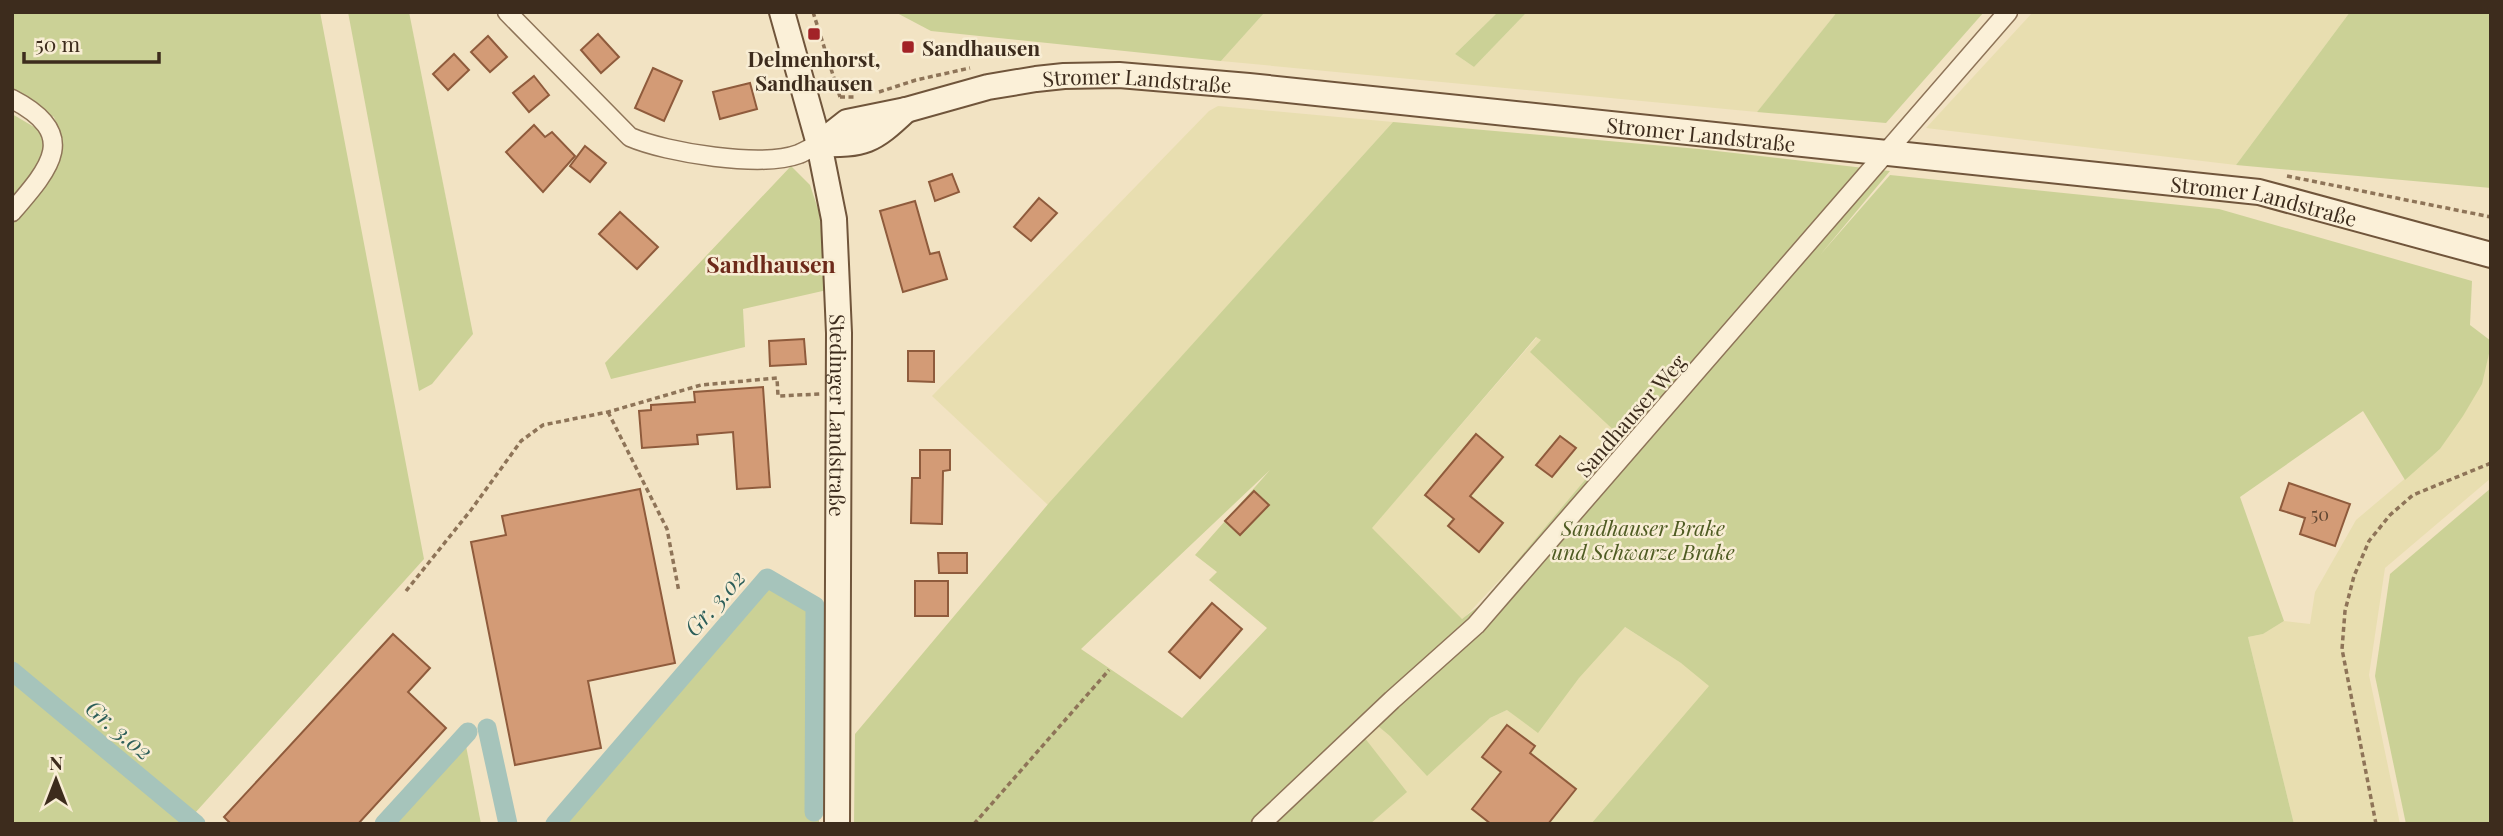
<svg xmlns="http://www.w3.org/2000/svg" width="2503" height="836" viewBox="0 0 2503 836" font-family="'Playfair Display',serif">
<rect width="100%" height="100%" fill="#f2e3c3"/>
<g fill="#e8deb0">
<path d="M1265 12H1498L1455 54 1474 67 1527 12H1837L1757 112 1221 61Z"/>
<path d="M2033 12H2350L2236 165 1926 128Z"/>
<path d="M1218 106 1393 122 1048 505 932 396 1209 111Z"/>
<path d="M1537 337 1555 348 1640 429 1466 616 1347 716 1361 540Z"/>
<path d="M2491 345V478L2385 568 2369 675 2400 824H2294L2248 637 2263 634 2284 621 2310 624 2315 592 2356 520 2440 449 2481 384Z"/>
<path d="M1620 624 1722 689 1605 824H1367L1361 739 1377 725 1453 736 1507 710Z"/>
</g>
<g fill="#cbd196" fill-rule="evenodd">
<path d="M12 12H320L424 559 195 813 207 824H12V222L47 182 62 145 54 117 12 94Z"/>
<path d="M348 12H409L473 334 432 384 419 391Z"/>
<path d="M895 12H1265L1221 61 931 31Z"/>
<path d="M1498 12H1527L1474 67 1455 54Z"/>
<path d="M1837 12H1984L1886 123 1757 112Z"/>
<path d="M2350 12H2491V188L2236 165Z"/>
<path d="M12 114 41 131 48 145 39 165 12 197Z"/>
<path d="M1393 122 1699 149 1890 171 1820 255 1890 175 2219 209 2472 281 2470 325 2491 341V345L2482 384 2463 416 2440 449 2405 480 2363 411 2240 497 2284 621 2263 634 2248 637 2294 824H1591L1709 686 1681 663 1625 627 1579 678 1538 733 1507 710 1490 718 1427 776 1390 736 1378 726 1364 737 1407 792 1370 824H854L855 734 1049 503ZM1536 337 1541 340 1530 352 1621 437 1480 605 1462 619 1372 528ZM1270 470 1195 555 1217 572 1209 580 1267 628 1182 718 1081 649Z"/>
<path d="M791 166 810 185 819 212 827 290 743 309 745 347 611 379 605 363Z"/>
<path d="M2491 488V824H2406L2375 676 2390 574Z"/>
<path d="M767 586 819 615V823L563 824Z"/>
<path d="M463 730 481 824H375Z"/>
</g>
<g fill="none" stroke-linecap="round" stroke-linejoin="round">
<g stroke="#a6c4bb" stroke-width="19">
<path d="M12 671 196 824"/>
<path d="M487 728 508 824"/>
<path d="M384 824 468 732"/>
<path d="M555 824 767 578 815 606 814 812"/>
</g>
</g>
<g fill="#d39b76" stroke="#8f5b3c" stroke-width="2">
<path d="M598 34 619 57 601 73 581 50Z"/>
<path d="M488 36 507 57 490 72 471 52Z"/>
<path d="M454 54 469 70 448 90 433 74Z"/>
<path d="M653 68 682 81 664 121 635 108Z"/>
<path d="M534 76 549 95 529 112 513 93Z"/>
<path d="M750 83 757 109 720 119 713 92Z"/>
<path d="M534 125 545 137 552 132 575 156 543 192 506 152Z"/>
<path d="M585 146 606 163 590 182 570 166Z"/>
<path d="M952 174 959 192 935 201 929 182Z"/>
<path d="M1039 198 1057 213 1031 241 1014 227Z"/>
<path d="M915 201 930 254 939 252 947 279 903 292 880 211Z"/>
<path d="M620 212 658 247 637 269 599 234Z"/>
<path d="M804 339 806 364 770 366 769 341Z"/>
<path d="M908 351H934V382L908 381Z"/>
<path d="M763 387 770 487 737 489 733 432 697 435 698 444 642 448 639 411 651 410V405L695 402 694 392Z"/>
<path d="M1476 434 1503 457 1470 496 1503 523 1479 552 1448 526 1454 519 1425 495Z"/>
<path d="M1560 436 1576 448 1552 477 1536 465Z"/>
<path d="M920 450H950V470L943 471 942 524 911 523 912 478H920Z"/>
<path d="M2289 483 2350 504 2335 546 2300 534 2305 518 2280 510Z"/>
<path d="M640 489 675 663 588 681 601 748 515 765 471 542 506 535 502 516Z"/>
<path d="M1254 491 1269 505 1240 535 1225 521Z"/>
<path d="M938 553H967V573H939Z"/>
<rect x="915" y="581" width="33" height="35"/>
<path d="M1212 603 1242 629 1200 678 1169 652Z"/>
<path d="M393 634 430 668 408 692 446 728 358 824H231L224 817Z"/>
<path d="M1507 725 1535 746 1530 753 1576 789 1548 824H1491L1472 809 1501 772 1482 757Z"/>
</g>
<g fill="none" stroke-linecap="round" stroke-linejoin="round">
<defs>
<g id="street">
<path d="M507 12 630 137C667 153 762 168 799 154 806 151 812 147 819 144"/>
<path d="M12 99C80 134 51 167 12 212"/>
<path d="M1261 824 1392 700 1476 625 2008 12"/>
</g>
<g id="secondary">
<path id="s1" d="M782 12 819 144 834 219 839 333 837 824"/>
<path id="s2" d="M819 144 847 122 906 110 988 87 1036 79 1064 76 1119 75 1249 86 2259 192 2491 255"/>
<path d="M819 144C865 145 872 142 906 110"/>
</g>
</defs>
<use href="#street" stroke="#8e7458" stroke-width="21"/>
<use href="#secondary" stroke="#70553b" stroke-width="28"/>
<g stroke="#8e7458" stroke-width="3.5" stroke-dasharray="5 3.5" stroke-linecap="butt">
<path d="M813 12 840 97"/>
<path d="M879 92 916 80 970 68"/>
<path d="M840 97H855"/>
<path d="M2287 176 2491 217"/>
<path d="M608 412 667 529 679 592"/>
<path d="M406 591 471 510 521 441 543 425 608 412 701 385 777 378 778 396 820 394"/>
<path d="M974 824 1109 670"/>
<path d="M2376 824 2342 649 2345 611 2354 576 2369 541 2390 515 2413 495 2491 463"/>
</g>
<use href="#street" stroke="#fbf0d8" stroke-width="18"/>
<use href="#secondary" stroke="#fbf0d8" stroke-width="24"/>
</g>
<g fill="#a22327" stroke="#f8edd4" stroke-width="2.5">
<rect x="807" y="27" width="14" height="14" rx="3.5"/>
<rect x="901" y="40" width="14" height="14" rx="3.5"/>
</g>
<g text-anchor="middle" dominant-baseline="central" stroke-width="5" stroke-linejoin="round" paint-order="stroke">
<g font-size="18" fill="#624833">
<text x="2320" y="514">50</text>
</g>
<g font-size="21" font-weight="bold" fill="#3d2c1d" stroke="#f8edd4" text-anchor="start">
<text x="922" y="47">Sandhausen</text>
<text x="814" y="58" text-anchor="middle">Delmenhorst,<tspan x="814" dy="24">Sandhausen</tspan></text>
</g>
<g font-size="21" fill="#3d2c1d" stroke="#f8edd4">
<text stroke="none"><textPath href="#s2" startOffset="331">Stromer Landstraße</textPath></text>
<text stroke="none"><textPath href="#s2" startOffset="898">Stromer Landstraße</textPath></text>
<text stroke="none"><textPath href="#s2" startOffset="1465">Stromer Landstraße</textPath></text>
<text stroke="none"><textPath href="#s1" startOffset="410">Stedinger Landstraße</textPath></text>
<text transform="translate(1630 415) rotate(-49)">Sandhauser Weg</text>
</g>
<g font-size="21" font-style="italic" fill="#4e5b22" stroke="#f8edd4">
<text x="1643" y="527">Sandhauser Brake<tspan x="1643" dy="24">und Schwarze Brake</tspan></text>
</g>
<g font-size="23" font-weight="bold" fill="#6d2919" stroke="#f8edd4">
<text x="771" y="263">Sandhausen</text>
</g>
<g font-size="23" font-style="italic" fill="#2c5e59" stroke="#f8edd4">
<text transform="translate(714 602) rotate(-49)">Gr. 3.02</text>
<text transform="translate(120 729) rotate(40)">Gr. 3.02</text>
</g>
</g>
<rect width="2503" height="836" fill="none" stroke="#3d2c1d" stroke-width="28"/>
<g transform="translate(56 780)" stroke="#f8edd4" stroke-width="5" paint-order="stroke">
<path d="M0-5L12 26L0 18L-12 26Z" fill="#3d2c1d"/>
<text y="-10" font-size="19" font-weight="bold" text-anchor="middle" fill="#3d2c1d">N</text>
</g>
<path d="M24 52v10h135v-10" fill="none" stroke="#3d2c1d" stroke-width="3.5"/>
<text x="35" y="52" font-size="21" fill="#3d2c1d" stroke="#f8edd4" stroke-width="5" paint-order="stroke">50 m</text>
</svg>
